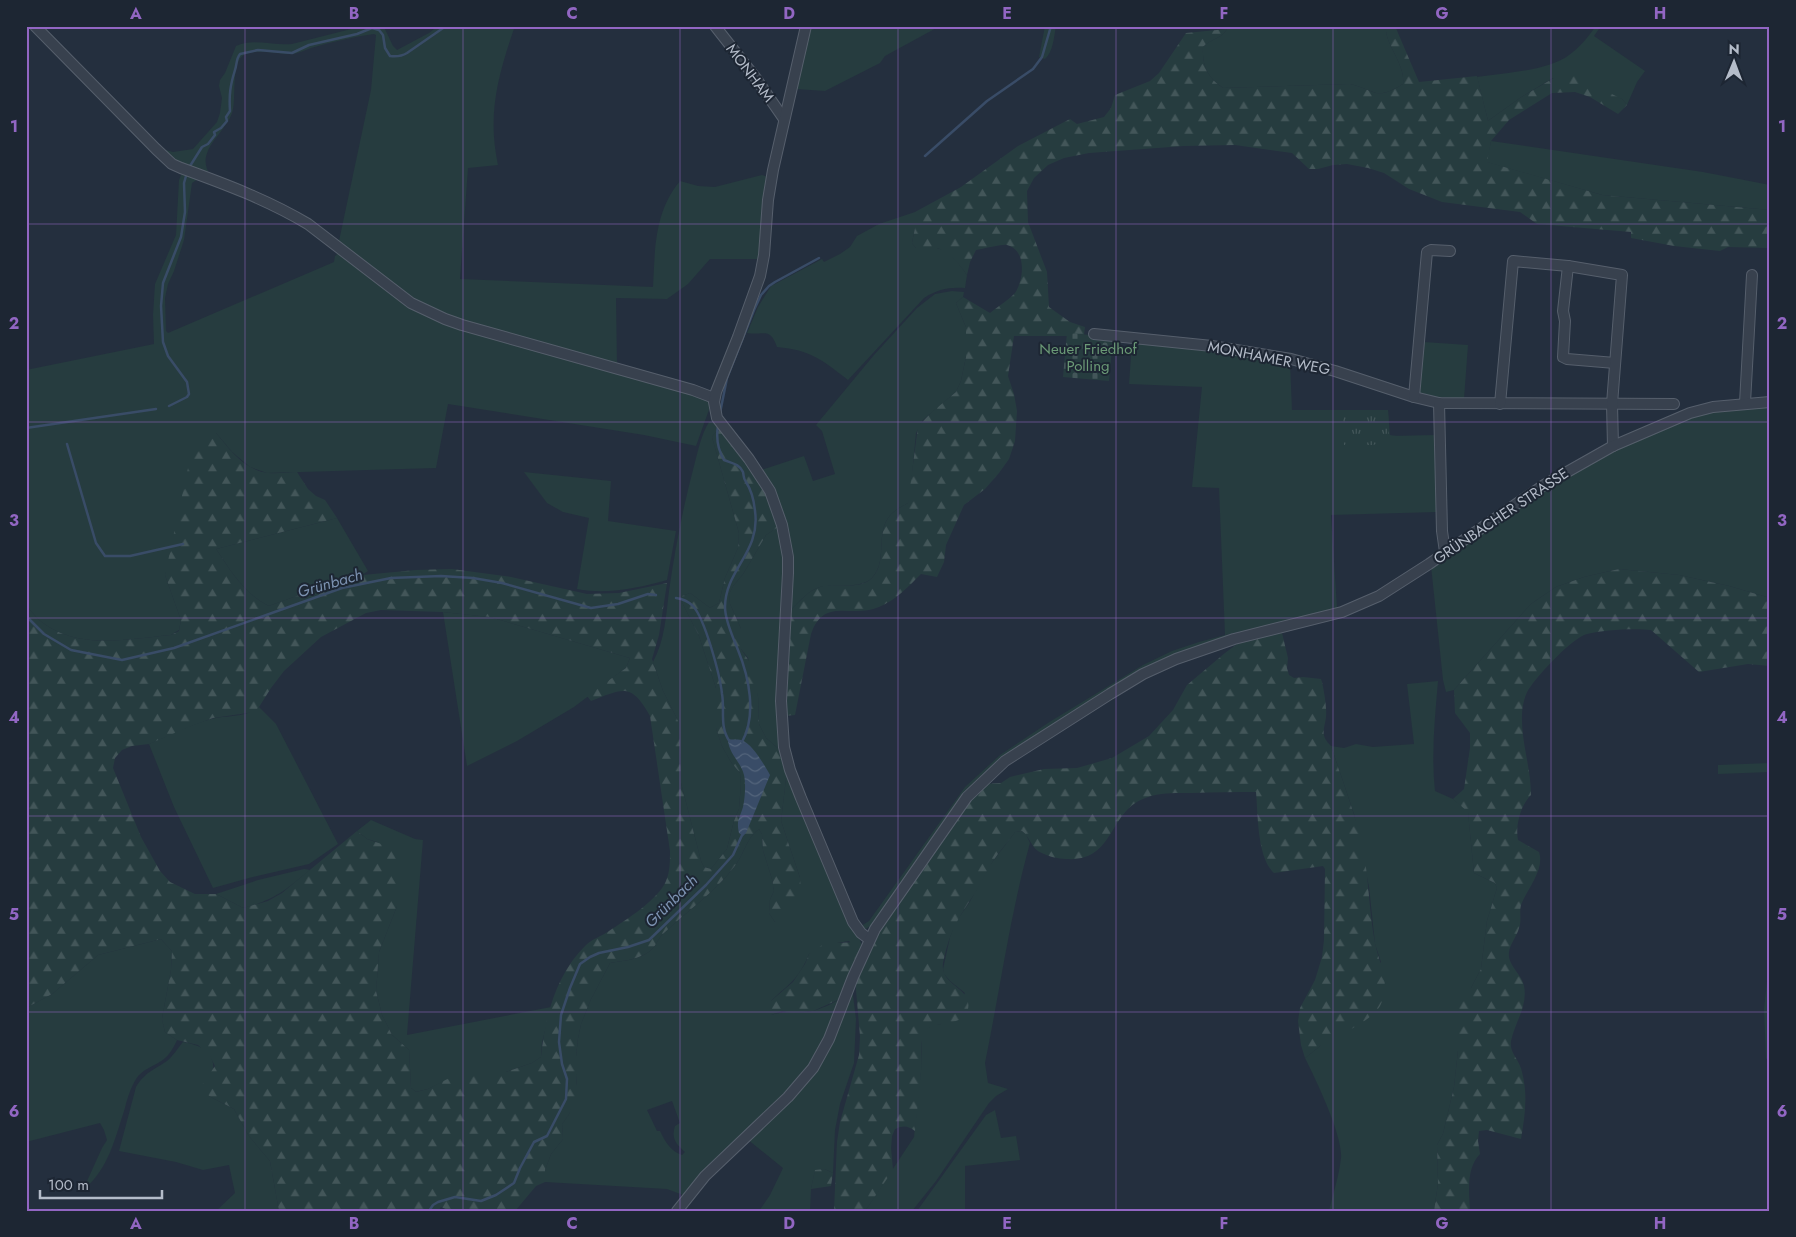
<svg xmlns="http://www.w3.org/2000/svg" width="1796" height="1237" viewBox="0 0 1796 1237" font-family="Jost,sans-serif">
<defs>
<pattern id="forest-firs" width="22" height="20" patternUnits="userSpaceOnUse" patternTransform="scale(1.25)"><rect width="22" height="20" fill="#263c3f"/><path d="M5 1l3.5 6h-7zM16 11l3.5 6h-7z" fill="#435659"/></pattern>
<pattern id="cemetery-stones" width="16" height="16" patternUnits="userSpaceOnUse" patternTransform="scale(1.25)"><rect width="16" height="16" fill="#263c3f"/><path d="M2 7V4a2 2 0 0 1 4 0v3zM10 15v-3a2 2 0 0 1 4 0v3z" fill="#435659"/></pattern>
<pattern id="park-tufts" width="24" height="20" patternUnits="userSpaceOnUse" patternTransform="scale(1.25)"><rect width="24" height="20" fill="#263c3f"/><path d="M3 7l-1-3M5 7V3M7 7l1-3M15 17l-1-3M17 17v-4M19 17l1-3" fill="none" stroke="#435659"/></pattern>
<pattern id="water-waves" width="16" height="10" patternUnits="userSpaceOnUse" patternTransform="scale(1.25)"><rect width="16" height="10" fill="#394c67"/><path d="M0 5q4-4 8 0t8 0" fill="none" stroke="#53647b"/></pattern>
</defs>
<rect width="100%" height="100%" fill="#242f3e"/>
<g fill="#263c3f" fill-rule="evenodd">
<path d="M363 26 384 27 393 46 397 50 429 33 438 26H515C498 75 487 114 498 165L468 168 460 279 653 287C655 250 654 212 680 181L698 186 715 187 762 175 768 177 760 259H710L688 284 667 299 616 298 617 366 460 321 435 311 400 292 339 241 371 90 376 35 374 34C353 37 331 42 311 48 305 50 299 53 293 54 280 55 254 48 244 55 230 63 237 101 232 113 225 134 193 152 211 176L180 164 162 149 173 152 193 149 217 122 220 113 222 98 219 86 220 80 225 73 236 46C253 38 273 46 292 44Z"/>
<path d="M809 26H940L885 56 880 63 825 91 796 89Z"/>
<path d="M1045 26H1056C1054 37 1053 52 1045 59L1039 57Z"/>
<path d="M1252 26H1386C1384 44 1406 64 1403 84 1375 101 1378 91 1350 84L1223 88C1207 77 1202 66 1203 47 1210 39 1221 39 1227 29Z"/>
<path d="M1596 26H1601L1594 36 1645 71 1637 82 1627 105 1622 99 1553 78 1523 96 1488 121 1477 77C1504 73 1548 71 1569 55 1580 47 1588 37 1596 26Z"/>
<path d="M1491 141 1703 172 1770 185V210L1602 195 1486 162Z"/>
<path d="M182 173 198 179 192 183 184 240 174 271 168 284 165 298 166 331 168 333 334 262 335 256 340 252 420 311 702 396 709 402 710 407 696 446 644 435 448 404 436 468 267 473 250 467 232 452 216 433 165 575 181 620 179 630 171 635C127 639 77 651 39 620 35 616 30 610 26 605V370L154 344 153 315 155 284 176 235 179 180Z"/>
<path d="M915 212V228L912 243 916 248C923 248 930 247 937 248 949 250 961 266 967 275L965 288C949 287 938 289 924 298L848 380C822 360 811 350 777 347 770 326 763 336 747 333L758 307 771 286 822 259 824 262 840 254 850 247 857 236 879 224Z"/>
<path d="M952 291 964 292 963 297 956 303 966 327V357L961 381 956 392 923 420 916 433 910 497 908 503C904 506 898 508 895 511 872 528 890 559 872 578 859 590 836 583 820 587 809 590 797 604 790 611L792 573 761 470 804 456 813 481 835 474 822 431 816 425 874 355 917 308 935 294Z"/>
<path d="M1132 342 1210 350 1290 361 1292 410H1388L1390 436 1435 435 1437 512 1331 515 1337 608 1226 635 1229 638 1184 652 1003 758 872 925 864 930 861 926 869 921 874 914 965 787 1000 755 1051 721 1143 665 1172 651 1199 642 1225 635 1219 488 1192 487 1202 387 1129 384Z"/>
<path d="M1424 342 1468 345 1464 399 1424 396 1420 393 1419 386Z"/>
<path d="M1770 405V598L1729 586 1679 575 1619 569 1584 577 1556 587 1531 604 1454 690 1446 692 1443 680 1431 566 1527 500 1619 447 1689 417 1721 409Z"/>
<path d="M713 421 720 427 712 437 739 533 738 548 725 578 719 603 710 608 690 593 682 596V602L699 636 716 688V728L722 746 731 762 740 773 741 784 739 809 734 821 727 849 711 869 704 867 701 861 681 783 679 723 663 691 653 662C665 640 666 615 669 591 675 549 683 507 694 466 698 451 701 435 709 422Z"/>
<path d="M524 472 611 481 608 521 676 531 667 580C638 588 607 595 577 589L589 518 563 512 547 503Z"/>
<path d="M337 518 368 571 362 575 341 580 269 606C245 595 230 570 216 549Z"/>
<path d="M778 527 784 547 782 752 766 738 759 724 758 697 748 658 741 649V629L730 604 729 594 733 586 743 574 766 535Z"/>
<path d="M443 612 490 617 630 658 626 668 574 707 517 741 467 766Z"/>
<path d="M1438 681C1435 717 1431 754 1435 791L1453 799 1468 811 1474 873 1495 883 1497 888 1487 921 1481 969 1471 988 1458 1051 1454 1087 1443 1134 1437 1145 1438 1184 1434 1211H1329C1333 1194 1339 1176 1341 1158 1343 1136 1316 1080 1305 1058L1320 1046 1381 962 1375 944 1369 887 1354 814 1331 746 1344 748 1356 744 1373 747 1414 744 1407 684Z"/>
<path d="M259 707 276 724 338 844 309 864 249 878 213 888 174 807 149 744C169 735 189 725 211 719 226 715 247 718 259 707Z"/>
<path d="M1770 763V772L1718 774V765Z"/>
<path d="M787 769 862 945 859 953 849 941 837 943 809 954C799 979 790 983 771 1001V1015C785 1010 798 1014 812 1011 822 1009 833 1003 842 998L831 1026 806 1071 784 1096 732 1143 683 1195 667 1189 545 1182V1170L551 1154 563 1139 562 1124 569 1114 577 1083 576 1074V1056L578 1038 581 1024 591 999 610 963C621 961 637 960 647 953 657 947 656 940 664 933 687 911 714 893 734 867 744 855 746 838 759 829L762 834 763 850 772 879 774 891 770 900 769 913 775 922 800 878 781 821ZM672 1101 680 1123 675 1126C671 1139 676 1144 685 1152L682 1155C670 1151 665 1141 660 1131H657L647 1110Z"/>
<path d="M371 820 415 839 423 840 407 1035 551 1007 542 1043 541 1057 532 1063 506 1072H487L443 1082 428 1089 416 1092 411 1088 409 1050 392 1035 382 1015 376 991 379 952 397 906 377 842 367 839 357 831Z"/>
<path d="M1022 831 1026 834 1030 843C1010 915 1000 990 985 1063L988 1083 1008 1089 996 1096 989 1103 936 1181 912 1211H865L914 1137 921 1070 922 1035 925 1030 932 1025 941 1024 965 993 950 981 944 974 943 969 950 937 955 923 969 903 990 865 1015 832Z"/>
<path d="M304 869 310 870C286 890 274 900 243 908L216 894 258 880Z"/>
<path d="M161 939 172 951 171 970 162 1019 165 1032 177 1040C174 1047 170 1054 164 1059 155 1066 142 1069 136 1079 131 1087 127 1099 125 1108 115 1138 109 1169 83 1190L102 1148 107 1140 104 1130 100 1123 26 1142V1008L52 994 98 955Z"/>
<path d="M1770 953 1768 1020 1769 1058 1766 1059 1764 1009Z"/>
<path d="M852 987 856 1019 854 1063 840 1104 835 1130 833 1173 824 1169 815 1171 811 1189 810 1211H759L770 1195 783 1168 747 1139 795 1095Z"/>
<path d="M183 1042C221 1049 215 1066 209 1096L234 1109 249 1136 270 1161 279 1211H216L235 1193 229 1165 203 1170 176 1162 119 1151 136 1087C145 1072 154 1070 167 1061 173 1056 178 1048 183 1042Z"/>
<path d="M995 1110 1001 1138 1016 1136 1020 1160 965 1166V1211H917L986 1115Z"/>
</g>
<g fill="url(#forest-firs)" fill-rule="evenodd">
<path d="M1386 26H1395L1419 82 1477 76 1488 121 1523 96 1564 72 1579 78 1622 99 1627 105 1618 114 1590 97 1575 92 1552 93 1509 120 1491 141 1487 162 1602 195 1770 210V248L1728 247 1720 251 1674 246 1631 238V232L1537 224 1520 212 1442 202 1409 189 1384 173 1368 168 1347 164 1333 165 1318 169H1309L1292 153 1235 145 1184 146 1089 153 1064 158 1048 165 1034 178 1027 191 1028 222 1047 272 1049 307 1070 322 1085 327 1084 335 1067 334V336H1014L1008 376 1014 394 1017 411 1015 441 1009 459 999 473 985 489 964 505 946 545 944 562 937 577 921 574C908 587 896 600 879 607 851 619 824 596 811 634L795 715 784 716 790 611C798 603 809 590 820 587 836 582 859 591 872 578 890 560 872 528 895 511 898 508 904 506 908 503L918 426 932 412 956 392 961 381 966 357V327L956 303 963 297 990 313C998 306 1009 300 1015 293 1024 280 1027 250 1007 245 1001 244 984 249 976 250L970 262 967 275C960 264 950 254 938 248L932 249 916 248 912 243 915 228V212L961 187 1018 146 1070 119 1077 124 1104 117 1111 108 1115 95 1150 81 1159 73 1186 33 1227 29C1221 39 1210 39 1203 47 1202 66 1207 77 1223 88L1350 84C1378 91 1375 101 1403 84 1406 64 1384 44 1386 26Z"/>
<path d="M720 427 766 489 778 527 766 535 743 574 733 586 729 594 730 604 741 629V649L753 667 758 697 759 724 766 738 782 752 787 769 781 821 800 878 802 901 775 922 769 913 770 900 774 891 772 879 763 850 762 834 759 829C746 838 744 855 734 867 714 893 687 911 664 933 656 940 657 947 647 953 636 960 621 961 610 963L591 999 581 1024 578 1038 576 1056 577 1094 569 1114 562 1124 563 1139 551 1154 545 1170V1182L536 1186 515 1211H450L441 1207 438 1211H279L270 1161 249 1136 234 1109 209 1096 202 1085 215 1066 210 1056 198 1045 177 1040 165 1032 162 1019 171 970 172 951 161 939 98 955 52 994 26 1008V605C30 610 35 616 39 620 77 651 127 639 171 635L179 631 181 620 165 575 194 440 207 434 216 433C230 450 245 471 269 473 278 474 288 472 297 472L308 489 316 496 325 500 337 518 216 549C230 570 245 595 269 606L341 580 363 575 416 570 452 569 511 577 587 594 619 593 667 583 659 635 652 659 663 691 679 723 681 783 701 861 704 867 711 869 727 849 734 821 739 809 741 784 740 773 731 762 722 746 716 728V688L699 636 682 602V596L690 593 710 608 719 603 725 578 738 548 739 533 712 437ZM381 610 443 612 490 617 630 658 626 668 587 696 591 701C623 689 631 682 650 716L670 851C670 861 670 872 666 881 659 899 626 920 609 931 602 936 592 939 586 945 556 974 545 1017 541 1057L532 1063 506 1072H461L428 1089 416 1092 411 1088 409 1050 392 1035 382 1015 376 991 379 952 397 906 401 888V876L397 853 390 847 367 839 357 831 282 893 268 901 243 908 216 894H195L170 882 160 871 141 837 113 768 115 758 122 750 132 746 149 744 191 726 213 718 254 712 259 707 271 688 284 671 321 637 366 613Z"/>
<path d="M1619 569 1679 575 1729 586 1770 598V666L1748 664 1699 672 1651 630C1635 628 1602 630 1587 634 1572 638 1540 673 1531 686 1525 693 1522 706 1522 715 1521 742 1531 768 1531 795 1521 805 1515 825 1518 840L1539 852C1545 870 1527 889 1521 905 1519 912 1522 921 1519 928 1517 936 1510 944 1509 952 1507 965 1522 974 1524 986 1528 1006 1515 1022 1511 1041 1509 1053 1520 1060 1522 1072 1528 1095 1525 1116 1521 1139L1487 1130 1479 1131 1478 1141 1480 1154C1466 1168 1469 1192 1470 1211H1434L1438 1184 1437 1145 1443 1134 1454 1087 1458 1051V1005L1465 991 1471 988 1481 969 1487 921 1497 888 1495 883 1474 873 1468 812 1453 799 1464 789 1470 748V733L1455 713 1454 690 1531 604 1556 587 1584 577Z"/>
<path d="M1282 633 1288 658 1287 668 1289 675 1294 678 1303 677 1321 679 1322 682C1324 691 1327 708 1326 717 1324 731 1320 735 1331 746 1342 780 1355 813 1363 848 1369 880 1369 912 1375 943 1379 964 1392 984 1380 1006 1370 1023 1337 1035 1320 1046 1315 1050 1310 1054 1305 1058L1301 1045 1298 1021 1300 1008 1315 980 1322 957 1324 940 1325 869 1323 866 1274 873C1257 858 1258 814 1256 792 1235 792 1213 792 1192 793 1175 793 1158 792 1143 799 1109 812 1114 862 1067 859 1058 859 1046 856 1038 851 1031 846 1029 836 1022 831L1015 832C1007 843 997 854 990 866 983 878 977 891 969 902 956 922 951 931 945 954 944 959 942 964 943 969 945 986 972 989 968 1009 964 1029 932 1018 924 1033 920 1040 922 1061 921 1071 920 1091 917 1111 915 1131 908 1126 904 1125 895 1129L892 1136 891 1148 893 1170 865 1211H834L837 1142 840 1122 859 1055 860 1036 855 978 874 936 969 801 984 784 1001 783 1010 777 1044 769 1077 768 1112 758 1149 736 1173 710 1187 685 1225 653 1237 644Z"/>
<path d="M828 941 837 943 856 942 859 948V953L842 998 813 1011 794 1013 782 1011 771 1015V1001L793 982 805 964 809 954Z"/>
<path d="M824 1169 833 1173 831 1186 811 1189 815 1170Z"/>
</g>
<path fill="url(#cemetery-stones)" d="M1067 333 1113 337 1109 381 1063 377Z"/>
<path fill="url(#park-tufts)" d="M1388 410 1389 435 1397 436V441L1372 445H1344L1343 411Z"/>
<path fill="url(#water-waves)" d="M728 739C732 740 737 739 741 740 752 743 765 766 770 775L746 833 743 836 739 833C736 820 740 818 743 807 745 798 746 784 744 775 741 762 728 753 728 739Z"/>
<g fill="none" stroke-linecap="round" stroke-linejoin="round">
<g stroke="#394c67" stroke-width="2.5">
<path d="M925 156 987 101 1033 69 1042 57 1051 26"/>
<path d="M190 166 202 147 208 144 215 135 214 132 221 128 227 121 226 117 230 111C229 95 230 86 235 70 237 64 236 59 240 54L258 50 292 53 309 45 357 34 372 28 379 30 383 35 385 48 390 56C397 57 402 56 407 53L446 26"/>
<path d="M169 406 187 397 189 394 187 382 168 356 163 342 161 306 163 283 181 237 185 212 184 183 186 176"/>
<path d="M720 413 727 378 754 310 761 295 769 286 775 282 819 258"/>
<path d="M718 426C716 438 718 450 724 460 731 463 740 464 743 472 744 476 743 478 746 482 752 491 754 501 755 511 761 552 725 570 725 607 725 621 733 637 738 650 749 677 757 715 742 742"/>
<path d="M26 428 156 409"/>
<path d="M67 444 96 543 105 556H130L183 544"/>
<path d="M676 598C683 599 688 601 693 606 705 619 720 675 722 694 725 710 719 727 730 742"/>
<path d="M26 616 44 634 71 650 122 660 174 648 342 588 391 578 441 576 473 578 502 583 591 608 618 604 648 594 656 595"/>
<path d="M429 1211 433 1205 438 1202 455 1197 481 1201 496 1195 514 1183 520 1168 534 1142 547 1136 566 1099 567 1079 562 1064 559 1042 561 1015 570 988 580 964 590 957 599 953 628 947 649 940 706 885 733 855 743 833"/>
</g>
<defs>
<g id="minor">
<path d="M35 26 156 149 172 164 181 168C225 184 268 200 308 224L411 303 445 319 462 325 693 390 714 398"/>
<path d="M715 26 755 77 784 119"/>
<path d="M806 26 773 170 768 200 764 255 760 276 738 337 716 392 714 402 717 418 749 459 770 491 782 525 788 557V573L781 701 784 747 790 770 801 798 853 922 861 933 869 939"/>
<path d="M1568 266 1563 311 1565 321 1563 357 1567 359 1615 363"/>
<path d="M1094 334 1212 346 1291 359 1335 371 1414 397 1439 403 1674 404"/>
<path d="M1414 397 1427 252 1431 250 1450 251"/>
<path d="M1439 403 1442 531 1445 552"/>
<path d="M1745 403 1752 275"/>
<path d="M1500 404 1513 261 1568 266 1622 275 1612 404 1613 446"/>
<path d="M677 1211 705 1176 788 1097 813 1068 829 1039 853 977 875 929 967 797 1005 761 1110 694 1143 674 1176 659 1234 639 1342 612 1379 596 1429 564 1544 485 1613 446 1690 413 1713 407 1770 402"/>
</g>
</defs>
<use href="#minor" stroke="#565f6c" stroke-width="12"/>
<use href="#minor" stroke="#38414e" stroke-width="10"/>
</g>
<path fill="none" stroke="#9266c3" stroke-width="1" stroke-opacity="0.55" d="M245 26V1211M463 26V1211M680 26V1211M898 26V1211M1116 26V1211M1333 26V1211M1551 26V1211M26 224H1770M26 422H1770M26 618H1770M26 816H1770M26 1012H1770"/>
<g text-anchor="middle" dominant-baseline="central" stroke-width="4" stroke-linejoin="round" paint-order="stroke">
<g font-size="15" fill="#b4bcc9" stroke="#1d2633">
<text transform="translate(750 73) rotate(53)">MONHAM</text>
<text transform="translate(1269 358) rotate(11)">MONHAMER WEG</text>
<text transform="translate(1501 516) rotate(-34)">GRÜNBACHER STRASSE</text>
</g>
<g font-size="15" fill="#6b9a76" stroke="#1d2633">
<text x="1088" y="349">Neuer Friedhof<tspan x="1088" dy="17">Polling</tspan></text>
</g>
<g font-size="16" font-style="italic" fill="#7c92b1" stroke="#1d2633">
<text transform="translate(330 583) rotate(-16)">Grünbach</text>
<text transform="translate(671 901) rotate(-45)">Grünbach</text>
</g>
</g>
<rect width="1796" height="1237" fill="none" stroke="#1d2633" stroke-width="55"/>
<g transform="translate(1734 62) rotate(1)" stroke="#1d2633" stroke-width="4" paint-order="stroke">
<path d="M0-4L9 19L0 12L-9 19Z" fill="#b4bcc9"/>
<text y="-8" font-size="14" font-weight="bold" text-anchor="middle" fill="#b4bcc9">N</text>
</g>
<path d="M40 1190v8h122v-8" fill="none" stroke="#b4bcc9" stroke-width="2.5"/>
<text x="48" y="1190" font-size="15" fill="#b4bcc9" stroke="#1d2633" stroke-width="4" paint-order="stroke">100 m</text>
<rect x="28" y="28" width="1740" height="1182" fill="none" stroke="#9266c3" stroke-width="2"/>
<g font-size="16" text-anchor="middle" font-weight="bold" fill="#9266c3">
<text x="136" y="19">A</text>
<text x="354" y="19">B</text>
<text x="572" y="19">C</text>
<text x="789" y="19">D</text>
<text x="1007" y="19">E</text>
<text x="1224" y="19">F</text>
<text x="1442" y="19">G</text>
<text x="1660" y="19">H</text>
<text x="14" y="132">1</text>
<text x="1782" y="132">1</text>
<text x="14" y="329">2</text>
<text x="1782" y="329">2</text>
<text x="14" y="526">3</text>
<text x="1782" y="526">3</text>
<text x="14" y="723">4</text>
<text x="1782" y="723">4</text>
<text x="14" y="920">5</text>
<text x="1782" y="920">5</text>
<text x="14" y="1117">6</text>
<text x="1782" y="1117">6</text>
<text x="136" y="1229">A</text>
<text x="354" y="1229">B</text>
<text x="572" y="1229">C</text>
<text x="789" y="1229">D</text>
<text x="1007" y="1229">E</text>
<text x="1224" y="1229">F</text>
<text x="1442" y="1229">G</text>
<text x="1660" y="1229">H</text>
</g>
</svg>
